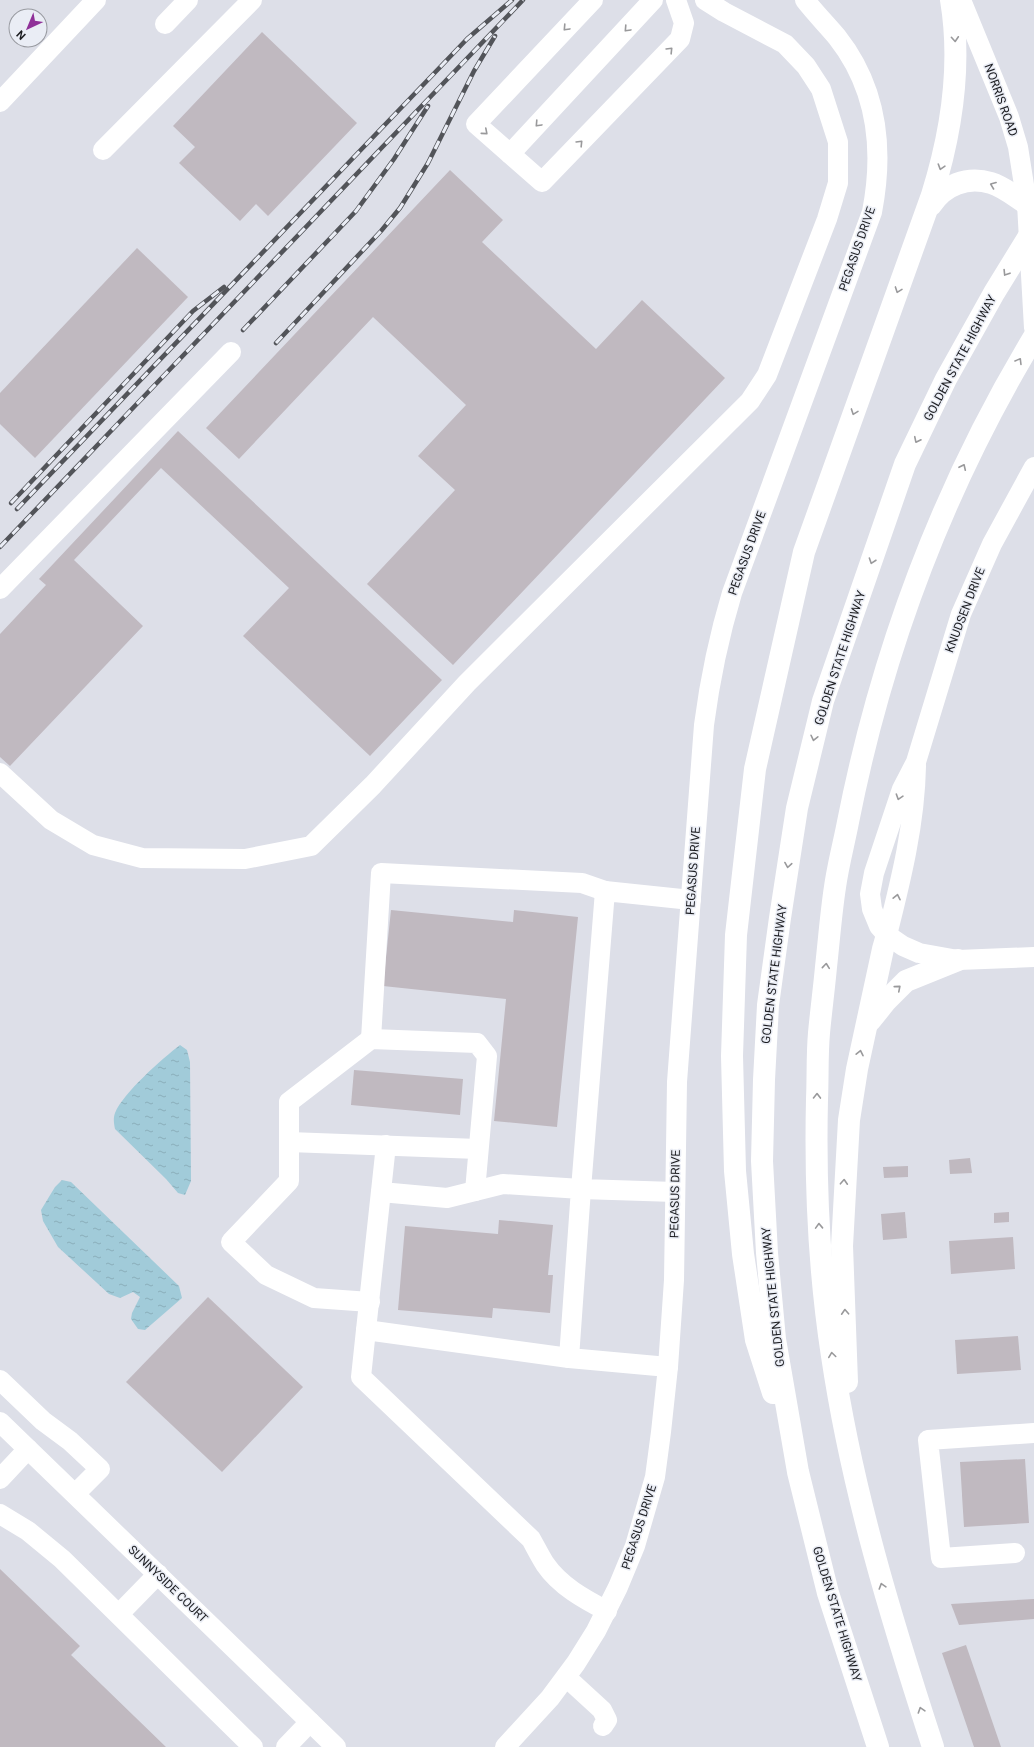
<svg xmlns="http://www.w3.org/2000/svg" width="1034" height="1747" viewBox="0 0 1034 1747" font-family="Roboto,sans-serif">
<defs>
<pattern id="water-ripples" width="26" height="14" patternUnits="userSpaceOnUse"><rect width="26" height="14" fill="#a1cbd9"/><path d="M2 4q2-2 4 0t4 0M15 11q2-2 4 0t4 0" fill="none" stroke="#8aaeba"/></pattern>
</defs>
<rect width="100%" height="100%" fill="#dddfe8"/>
<g fill="url(#water-ripples)">
<path d="M180 1045 187 1050 190 1062 191 1181 185 1195 178 1193 166 1179 115 1129C114 1124 113 1118 115 1113 123 1093 163 1058 180 1045Z"/>
<path d="M62 1180 71 1182 179 1286 182 1298 145 1330 138 1329 131 1319 132 1313 140 1297 133 1292 120 1298 109 1294 58 1247 43 1221 41 1210 55 1187Z"/>
</g>
<g fill="#c0b9c0">
<path d="M262 32 357 123 268 216 256 204 240 221 179 163 195 147 173 126Z"/>
<path d="M450 170 503 220 482 242 596 349 642 300 725 378 453 665 367 584 455 490 418 456 466 405 373 317 239 459 206 428Z"/>
<path d="M137 248 188 297 35 458 0 424V393Z"/>
<path d="M178 431 442 680 370 756 243 636 289 588 161 468 74 560 143 626 10 766 0 757V634L46 585 39 579Z"/>
<path d="M391 910 513 922 514 910 578 917 557 1127 494 1121 506 999 383 986Z"/>
<path d="M354 1070 463 1079 460 1115 351 1105Z"/>
<path d="M970 1158 972 1173 950 1174 949 1160Z"/>
<path d="M908 1166V1177L884 1178 883 1167Z"/>
<path d="M905 1212 907 1238 883 1240 881 1214Z"/>
<path d="M1009 1212V1222L994 1223V1213Z"/>
<path d="M499 1220 553 1225 548 1275H553L550 1313 493 1308 492 1318 398 1310 405 1226 498 1234Z"/>
<path d="M1013 1237 1015 1269 951 1274 949 1241Z"/>
<path d="M208 1297 303 1387 222 1472 126 1382Z"/>
<path d="M1018 1336 1021 1370 957 1374 955 1340Z"/>
<path d="M1025 1459 1029 1523 964 1527 960 1462Z"/>
<path d="M0 1569 80 1646 71 1655 166 1747H0Z"/>
<path d="M1034 1599V1619L959 1625 951 1604Z"/>
<path d="M966 1645 1001 1747H974L942 1653Z"/>
</g>
<g fill="none" stroke-linecap="round" stroke-linejoin="round">
<g stroke="#fff" stroke-width="20">
<path d="M593 0 476 124 542 182 680 39 684 23 676 0"/>
<path d="M961 0 1009 117 1018 147 1027 204 1034 328"/>
<path d="M165 24 188 0"/>
<path d="M0 102 96 0"/>
<path d="M103 150 252 0"/>
<path d="M510 154 653 0"/>
<path d="M1034 467 992 544 961 614 916 762 902 789 874 873 870 894 872 909 879 926 887 935 903 946 919 953 958 960 1034 957"/>
<path d="M0 589 231 352"/>
<path d="M0 773 51 820 93 845 142 858 245 859 311 846 373 785 467 683 750 401 767 375 827 219 838 183V142L821 89 806 66 785 44 724 12 705 0"/>
<path d="M887 935C901 880 915 823 916 766"/>
<path d="M371 1039 381 873 582 883 605 891"/>
<path d="M289 1142 478 1149"/>
<path d="M381 1192 447 1198 503 1184 581 1189 569 1358 668 1367"/>
<path d="M675 1192 581 1189 605 891 691 900"/>
<path d="M370 1302 314 1298 266 1275 231 1242 289 1181V1102L371 1039 477 1043 487 1056 475 1191"/>
<path d="M366 1330 386 1145"/>
<path d="M569 1358 366 1330 361 1377 531 1539C536 1548 540 1556 545 1564 560 1586 584 1599 607 1611"/>
<path d="M0 1380 43 1421 70 1441 100 1469 75 1494"/>
<path d="M0 1422 336 1747"/>
<path d="M0 1479 28 1449"/>
<path d="M0 1514 28 1531 62 1559 253 1747"/>
<path d="M1015 1553 941 1558 928 1440 1034 1433"/>
<path d="M119 1614 158 1574"/>
<path d="M566 1677 602 1710 607 1720 603 1726"/>
<path d="M286 1747 310 1722"/>
<path d="M505 1747 550 1698 576 1663 596 1631 618 1587 635 1546 655 1477 661 1432 668 1367 674 1280 677 1082 704 725C710 679 719 636 732 593L872 212C884 150 878 89 837 37 827 25 815 13 805 0"/>
</g>
<g stroke="#fff" stroke-width="22">
<path d="M931 205C944 185 967 176 991 183 1004 187 1016 197 1027 204"/>
<path d="M870 1021 886 1001 906 981 958 960"/>
<path d="M847 1382 842 1246 849 1120 857 1069 883 949 887 935"/>
<path d="M773 1393 756 1340 743 1254 735 1171 732 1056 736 935 755 769 804 552 932 195C952 131 962 66 951 0"/>
<path d="M878 1747 828 1593 798 1472 775 1339 767 1253 762 1161 764 1080 768 1005 780 918 797 808 823 701 905 464 946 379 994 293 1034 228"/>
<path d="M933 1747C891 1618 852 1491 832 1356 819 1271 815 1185 817 1099 818 1077 817 1055 819 1033 821 1011 824 989 826 967 829 940 831 913 835 887 838 865 844 843 848 822 882 650 944 486 1034 337"/>
</g>
<defs>
<g id="rail">
<path d="M243 330 356 211 394 159 428 106"/>
<path d="M276 343 381 231 400 208 428 163 474 71 495 36"/>
<path d="M11 503 193 311 224 287"/>
<path d="M17 509 467 39 512 0"/>
<path d="M0 547 523 0"/>
</g>
</defs>
<use href="#rail" stroke="#525459" stroke-width="4.5"/>
<use href="#rail" stroke="#eaedf5" stroke-width="3" stroke-dasharray="9" stroke-linecap="butt"/>
</g>
<defs><path id="oneway-chevron" d="M-2-3.5L2.5 0L-2 3.5" fill="none" stroke-width="1.6" stroke-linecap="round" stroke-linejoin="round"/></defs>
<g stroke="#99999b">
<use href="#oneway-chevron" transform="translate(566 28) rotate(133)"/>
<use href="#oneway-chevron" transform="translate(627 29) rotate(133)"/>
<use href="#oneway-chevron" transform="translate(955 39) rotate(86)"/>
<use href="#oneway-chevron" transform="translate(670 50) rotate(-46)"/>
<use href="#oneway-chevron" transform="translate(538 124) rotate(133)"/>
<use href="#oneway-chevron" transform="translate(485 132) rotate(41)"/>
<use href="#oneway-chevron" transform="translate(580 143) rotate(-46)"/>
<use href="#oneway-chevron" transform="translate(941 167) rotate(107)"/>
<use href="#oneway-chevron" transform="translate(993 185) rotate(-159)"/>
<use href="#oneway-chevron" transform="translate(1006 273) rotate(122)"/>
<use href="#oneway-chevron" transform="translate(898 290) rotate(110)"/>
<use href="#oneway-chevron" transform="translate(1019 361) rotate(-59)"/>
<use href="#oneway-chevron" transform="translate(854 412) rotate(110)"/>
<use href="#oneway-chevron" transform="translate(917 440) rotate(116)"/>
<use href="#oneway-chevron" transform="translate(963 467) rotate(-65)"/>
<use href="#oneway-chevron" transform="translate(872 561) rotate(109)"/>
<use href="#oneway-chevron" transform="translate(814 738) rotate(103)"/>
<use href="#oneway-chevron" transform="translate(899 797) rotate(108)"/>
<use href="#oneway-chevron" transform="translate(788 865) rotate(99)"/>
<use href="#oneway-chevron" transform="translate(897 897) rotate(-78)"/>
<use href="#oneway-chevron" transform="translate(826 966) rotate(-84)"/>
<use href="#oneway-chevron" transform="translate(898 988) rotate(-41)"/>
<use href="#oneway-chevron" transform="translate(860 1053) rotate(-78)"/>
<use href="#oneway-chevron" transform="translate(817 1096) rotate(-89)"/>
<use href="#oneway-chevron" transform="translate(844 1182) rotate(-87)"/>
<use href="#oneway-chevron" transform="translate(819 1226) rotate(-92)"/>
<use href="#oneway-chevron" transform="translate(845 1312) rotate(-93)"/>
<use href="#oneway-chevron" transform="translate(832 1355) rotate(-98)"/>
<use href="#oneway-chevron" transform="translate(882 1586) rotate(-107)"/>
<use href="#oneway-chevron" transform="translate(921 1710) rotate(-108)"/>
</g>
<g text-anchor="middle" dominant-baseline="central" stroke-width="3" stroke-linejoin="round" paint-order="stroke">
<g font-size="12" fill="#1c1d21" stroke="#eaedf5">
<text transform="translate(1001 100) rotate(70)">NORRIS ROAD</text>
<text transform="translate(857 249) rotate(-71)">PEGASUS DRIVE</text>
<text transform="translate(960 358) rotate(-62)">GOLDEN STATE HIGHWAY</text>
<text transform="translate(747 553) rotate(-70)">PEGASUS DRIVE</text>
<text transform="translate(965 610) rotate(-69)">KNUDSEN DRIVE</text>
<text transform="translate(840 658) rotate(-72)">GOLDEN STATE HIGHWAY</text>
<text transform="translate(693 871) rotate(-86)">PEGASUS DRIVE</text>
<text transform="translate(774 974) rotate(-83)">GOLDEN STATE HIGHWAY</text>
<text transform="translate(675 1194) rotate(-89)">PEGASUS DRIVE</text>
<text transform="translate(773 1297) rotate(-96)">GOLDEN STATE HIGHWAY</text>
<text transform="translate(639 1527) rotate(-72)">PEGASUS DRIVE</text>
<text transform="translate(168 1584) rotate(44)">SUNNYSIDE COURT</text>
<text transform="translate(837 1614) rotate(73)">GOLDEN STATE HIGHWAY</text>
</g>
</g>
<g transform="translate(28 28) rotate(224)"><circle r="19" fill="#eaedf5" stroke="#989aa0"/>
<path d="M0-3L7 15L0 10L-7 15Z" fill="#8f3098"/>
<text y="-6" font-size="11" font-weight="bold" text-anchor="middle" fill="#1c1d21">N</text>
</g>
</svg>
